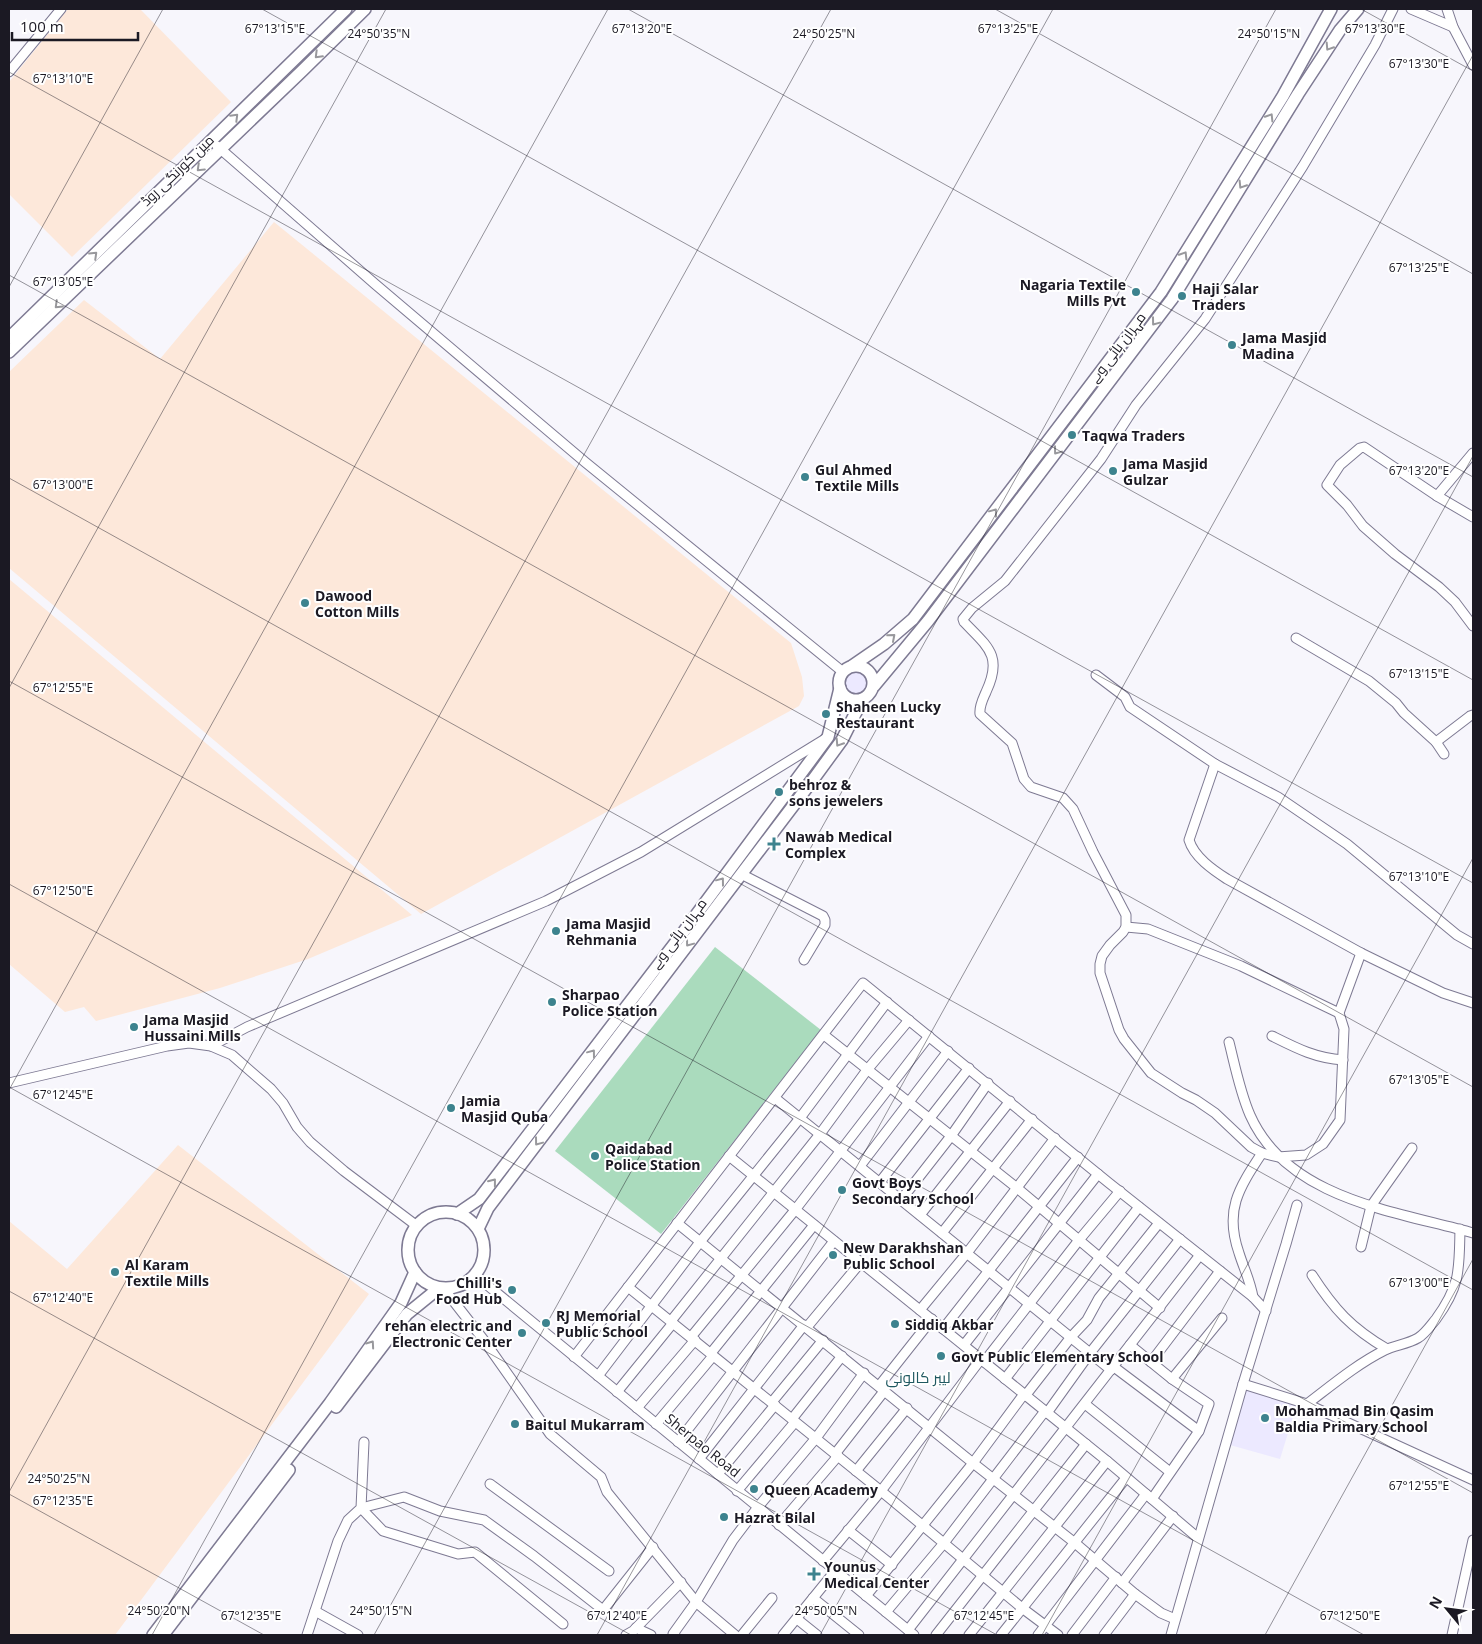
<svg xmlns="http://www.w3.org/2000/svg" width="1482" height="1644" viewBox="0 0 1482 1644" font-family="'Open Sans',Cairo,sans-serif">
<rect width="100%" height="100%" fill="#f7f6fc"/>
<g fill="#ece9ff">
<circle cx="857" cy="684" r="12"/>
<path d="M1246 1390 1297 1404 1280 1459 1230 1445Z"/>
</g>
<g fill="#fde8da">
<path d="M68 9H140L231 102 72 257 9 194V82Z"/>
<path d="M274 222 791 643 802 677 804 696 799 706 421 914 9 568V372L84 300 160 359Z"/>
<path d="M9 579 412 915 308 959 220 988 96 1021 84 1007 65 1012 9 964Z"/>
<path d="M178 1145 369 1294 115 1635H9V1221L67 1269Z"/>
</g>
<path fill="#aadbbd" d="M715 947 821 1030 661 1234 555 1151Z"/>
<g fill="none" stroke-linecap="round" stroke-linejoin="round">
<defs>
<g id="minor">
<path d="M1411 9 1453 27"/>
<path d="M1447 9 1453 27 1473 65"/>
<path d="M9 72 61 9"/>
<path d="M217 146 375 284 585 462 843 672"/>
<path d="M1437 496 1473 453"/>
<path d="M1473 517 1437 496 1364 447 1360 448 1340 465 1327 485 1347 505 1363 526 1395 554 1439 587 1455 602 1473 626"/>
<path d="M1296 638 1369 681 1396 703 1404 713 1436 742 1444 754"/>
<path d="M1096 675 1125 697 1130 707 1215 764 1278 797 1347 844 1457 935 1473 944"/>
<path d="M1436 742 1470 716 1473 715"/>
<path d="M1215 764 1189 840C1194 857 1213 870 1227 879L1361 953 1443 993 1473 1003"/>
<path d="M741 874 823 916 825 920V925L804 960"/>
<path d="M1126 927 1148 929 1241 966 1339 1013"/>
<path d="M1361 953 1339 1013 1344 1029 1340 1120 1323 1144 1306 1155 1278 1157 1262 1153 1251 1147 1215 1113 1196 1100 1182 1093 1151 1073 1124 1039 1119 1030 1100 973V964L1102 956 1110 945 1123 932 1126 927V915L1093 852 1073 809 1063 798 1031 787 1024 779 1012 743 980 714C979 706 983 699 986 692 1003 656 988 647 964 622L963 619 972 608 1005 581 1101 459 1136 405 1205 319 1303 166 1375 45 1393 9"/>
<path d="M824 1035 1017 1188 1160 1308"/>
<path d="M1272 1036C1296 1048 1315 1058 1343 1060"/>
<path d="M1229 1042C1235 1066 1240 1092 1250 1115 1287 1199 1395 1211 1473 1233"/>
<path d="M211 1046 247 1027 546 901 641 852 825 739"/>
<path d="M9 1083 167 1046 189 1043 211 1046 232 1055 271 1089 283 1103 297 1127 310 1142 344 1171 417 1226"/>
<path d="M775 1098 1111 1370"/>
<path d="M729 1156 1107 1461 1198 1538"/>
<path d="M860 1166 948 1051"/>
<path d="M880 1182 969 1068"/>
<path d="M901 1200 951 1136 988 1083"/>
<path d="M920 1215 1010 1101"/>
<path d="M677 1223 973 1463 1075 1543 1135 1594 1161 1613 1175 1619"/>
<path d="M942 1233 1032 1119"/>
<path d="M1361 1247 1371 1206 1412 1148"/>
<path d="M475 1275 914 1635"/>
<path d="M1312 1275C1334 1309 1351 1328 1387 1349"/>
<path d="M628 1287 881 1491 1022 1608 1058 1635"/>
<path d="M444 1289 483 1339 550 1434 601 1477 607 1492 697 1603 735 1635"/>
<path d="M1253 1297C1250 1280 1244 1269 1239 1253 1224 1210 1239 1188 1262 1153"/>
<path d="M920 1310 967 1253 1055 1138"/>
<path d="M671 1321 820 1134 867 1070 909 1020"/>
<path d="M807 1327 861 1262"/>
<path d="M943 1329 1078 1157"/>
<path d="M691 1337 795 1210 929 1036"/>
<path d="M964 1345 1098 1174"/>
<path d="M1130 1345 1172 1379 1209 1404 1199 1431 1152 1499"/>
<path d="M711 1353 814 1225"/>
<path d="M574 1357 863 983 1109 1183 1253 1297 1266 1311"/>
<path d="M984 1362 1079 1240 1120 1191"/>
<path d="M1151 1362 1220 1271"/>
<path d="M1114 1367 1199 1431"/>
<path d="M598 1376 700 1242 800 1118 887 1002"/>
<path d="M1005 1379 1139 1207"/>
<path d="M1172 1379 1222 1318"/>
<path d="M1243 1384 1307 1404 1473 1480"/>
<path d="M879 1386 932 1319"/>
<path d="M617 1392 673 1323"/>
<path d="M1025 1396 1071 1337 1087 1320 1099 1298 1159 1223"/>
<path d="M772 1402 823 1340"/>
<path d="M1085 1404 1170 1472"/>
<path d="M1307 1404C1332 1385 1357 1364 1385 1350 1396 1345 1408 1344 1418 1338 1425 1334 1431 1325 1436 1319 1461 1285 1459 1269 1460 1229"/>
<path d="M637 1408 695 1340"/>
<path d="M1047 1413 1090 1353 1180 1239"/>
<path d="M792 1419 842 1356"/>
<path d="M656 1424 713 1356"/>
<path d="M678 1442 834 1241"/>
<path d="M835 1454 885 1390"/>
<path d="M699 1459 804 1325"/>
<path d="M856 1471 907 1408"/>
<path d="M718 1474 775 1405"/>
<path d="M490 1484 609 1571"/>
<path d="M737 1491 795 1422"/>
<path d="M779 1525 838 1456"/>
<path d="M848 1530 892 1565"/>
<path d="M823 1561 881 1491 981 1359"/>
<path d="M1122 1583 1173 1516"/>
<path d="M866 1596 973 1463 1024 1394"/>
<path d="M813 1598 859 1635"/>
<path d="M315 1611 358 1635"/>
<path d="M886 1612 944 1543 1045 1411"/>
<path d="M797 1619 817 1635"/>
<path d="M563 1624 475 1552 458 1554 383 1531 361 1508 404 1497 440 1511 484 1520 534 1556 603 1610 653 1547"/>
<path d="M636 1628 651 1635"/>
<path d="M908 1630 1200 1255"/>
<path d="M307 1635 338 1541 348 1520 361 1508 364 1442"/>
<path d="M626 1635 633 1631 681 1582"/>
<path d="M675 1635 673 1634 696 1602 733 1540 758 1507 816 1438 864 1373"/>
<path d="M742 1635 772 1598"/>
<path d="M783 1635 835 1571"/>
<path d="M936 1635 1086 1444"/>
<path d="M969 1635 1107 1461"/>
<path d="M1001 1635 1126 1478"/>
<path d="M1038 1635 1146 1494"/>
<path d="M1072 1635 1116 1577"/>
<path d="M1104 1635 1135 1594"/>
<path d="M1171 1635 1243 1384 1286 1244 1297 1205"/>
<path d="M1452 1635 1473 1540"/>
</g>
<g id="major">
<path d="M9 338 346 9"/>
<path d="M9 352 303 70 365 9"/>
<circle cx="856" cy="683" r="17"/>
<path d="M852 666 884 644 913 619 1161 292 1283 96 1331 9"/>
<path d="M874 686 928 621 1172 299 1298 94 1340 30 1358 9"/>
<circle cx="446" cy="1250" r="38"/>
<path d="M457 1214 479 1199 682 934 828 737 840 688"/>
<path d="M478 1229 488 1208 815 777 842 740 862 700"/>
<path d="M336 1407 407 1314 439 1288"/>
<path d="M153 1635 330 1403 401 1303 415 1272"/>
<path d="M163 1635 289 1470"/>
</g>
</defs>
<use href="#minor" stroke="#7e7a93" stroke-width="11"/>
<use href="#major" stroke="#7e7a93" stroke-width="14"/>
<use href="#minor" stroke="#fff" stroke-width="9"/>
<use href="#major" stroke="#fff" stroke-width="11"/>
</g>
<defs><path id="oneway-chevron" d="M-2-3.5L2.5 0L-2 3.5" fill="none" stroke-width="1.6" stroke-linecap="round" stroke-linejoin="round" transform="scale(1.25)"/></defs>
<g stroke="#98989c">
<use href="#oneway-chevron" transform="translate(1329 47) rotate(123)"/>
<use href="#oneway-chevron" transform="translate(318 55) rotate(135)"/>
<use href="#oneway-chevron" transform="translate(235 117) rotate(-45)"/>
<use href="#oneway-chevron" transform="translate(1270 117) rotate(-58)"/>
<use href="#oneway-chevron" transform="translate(200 168) rotate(136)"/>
<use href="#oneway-chevron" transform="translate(1242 185) rotate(122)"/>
<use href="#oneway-chevron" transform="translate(94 255) rotate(-44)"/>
<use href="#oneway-chevron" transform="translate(1184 255) rotate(-58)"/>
<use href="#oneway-chevron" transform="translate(58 305) rotate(136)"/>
<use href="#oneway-chevron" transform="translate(1155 322) rotate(127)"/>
<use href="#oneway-chevron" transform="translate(1057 451) rotate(127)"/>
<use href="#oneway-chevron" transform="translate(994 512) rotate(-53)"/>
<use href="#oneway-chevron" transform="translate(892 637) rotate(-41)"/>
<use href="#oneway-chevron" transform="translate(839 743) rotate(123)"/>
<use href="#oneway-chevron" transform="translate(721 881) rotate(-53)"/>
<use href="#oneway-chevron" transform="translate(689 943) rotate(127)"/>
<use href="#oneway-chevron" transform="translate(592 1053) rotate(-53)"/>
<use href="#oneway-chevron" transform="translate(538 1142) rotate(127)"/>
<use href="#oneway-chevron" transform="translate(493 1182) rotate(-52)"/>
<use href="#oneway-chevron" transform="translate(371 1344) rotate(-55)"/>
</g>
<path fill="none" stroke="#1b1923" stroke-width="1" stroke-opacity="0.45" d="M262 9 1473 680M628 9 1473 477M995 9 1473 274M1361 9 1473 71M9 72 1473 883M9 275 1473 1087M9 287 163 9M9 478 1473 1290M9 681 1473 1493M9 688 386 9M9 884 1364 1635M9 1087 997 1635M9 1090 608 9M9 1291 631 1635M9 1492 831 9M9 1494 264 1635M152 1635 1053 9M374 1635 1276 9M597 1635 1473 55M820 1635 1473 456M1042 1635 1473 858M1265 1635 1473 1259"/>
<g fill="#3d838e" stroke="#fff" stroke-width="2">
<circle cx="1136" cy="292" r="5"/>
<circle cx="1182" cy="296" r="5"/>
<circle cx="1232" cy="345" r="5"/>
<circle cx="1072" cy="435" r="5"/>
<circle cx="1113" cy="471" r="5"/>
<circle cx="805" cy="477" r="5"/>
<circle cx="305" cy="603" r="5"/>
<circle cx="826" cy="714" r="5"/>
<circle cx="779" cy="792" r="5"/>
<path d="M771.5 836.5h5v5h5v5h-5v5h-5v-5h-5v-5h5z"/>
<circle cx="556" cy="931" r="5"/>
<circle cx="552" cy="1002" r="5"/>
<circle cx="134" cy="1027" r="5"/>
<circle cx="451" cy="1108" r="5"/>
<circle cx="595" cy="1156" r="5"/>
<circle cx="842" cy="1190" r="5"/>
<circle cx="833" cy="1255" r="5"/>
<circle cx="115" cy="1272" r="5"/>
<circle cx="512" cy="1290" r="5"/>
<circle cx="546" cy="1323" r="5"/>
<circle cx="895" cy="1324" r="5"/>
<circle cx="522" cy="1333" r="5"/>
<circle cx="941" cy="1356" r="5"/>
<circle cx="1265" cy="1418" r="5"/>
<circle cx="515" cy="1424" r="5"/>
<circle cx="754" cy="1489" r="5"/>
<circle cx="724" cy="1517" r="5"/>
<path d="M811.5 1566.5h5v5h5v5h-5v5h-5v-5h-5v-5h5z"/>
</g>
<g text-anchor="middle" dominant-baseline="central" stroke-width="4" stroke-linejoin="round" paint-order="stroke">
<g font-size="14" fill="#1b1923" stroke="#fff">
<text transform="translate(177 170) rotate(-44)">مین کورنگی روڈ</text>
<text transform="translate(1117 347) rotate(-53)">مہران ہائی وے</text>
<text transform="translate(678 933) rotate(-53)">مہران ہائی وے</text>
<text transform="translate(703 1445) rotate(39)">Sherpao Road</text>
</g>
<g font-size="14" font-weight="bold" fill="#1b1923" stroke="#fff" text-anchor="start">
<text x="1126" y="284" text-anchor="end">Nagaria Textile<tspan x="1126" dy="16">Mills Pvt</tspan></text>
<text x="1192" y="288">Haji Salar<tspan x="1192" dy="16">Traders</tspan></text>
<text x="1242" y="337">Jama Masjid<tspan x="1242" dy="16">Madina</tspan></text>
<text x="1082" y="435">Taqwa Traders</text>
<text x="1123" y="463">Jama Masjid<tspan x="1123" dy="16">Gulzar</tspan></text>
<text x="815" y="469">Gul Ahmed<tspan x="815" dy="16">Textile Mills</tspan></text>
<text x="315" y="595">Dawood<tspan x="315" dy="16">Cotton Mills</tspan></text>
<text x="836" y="706">Shaheen Lucky<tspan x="836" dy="16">Restaurant</tspan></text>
<text x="789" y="784">behroz &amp;<tspan x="789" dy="16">sons jewelers</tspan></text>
<text x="785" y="836">Nawab Medical<tspan x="785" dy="16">Complex</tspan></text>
<text x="566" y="923">Jama Masjid<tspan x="566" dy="16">Rehmania</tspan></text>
<text x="562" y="994">Sharpao<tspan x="562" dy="16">Police Station</tspan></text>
<text x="144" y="1019">Jama Masjid<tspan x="144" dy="16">Hussaini Mills</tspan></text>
<text x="461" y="1100">Jamia<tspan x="461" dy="16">Masjid Quba</tspan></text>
<text x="605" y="1148">Qaidabad<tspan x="605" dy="16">Police Station</tspan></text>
<text x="852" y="1182">Govt Boys<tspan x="852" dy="16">Secondary School</tspan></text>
<text x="843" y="1247">New Darakhshan<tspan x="843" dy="16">Public School</tspan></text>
<text x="125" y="1264">Al Karam<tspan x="125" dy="16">Textile Mills</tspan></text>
<text x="502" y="1282" text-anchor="end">Chilli's<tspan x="502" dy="16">Food Hub</tspan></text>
<text x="556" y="1315">RJ Memorial<tspan x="556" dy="16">Public School</tspan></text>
<text x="905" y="1324">Siddiq Akbar</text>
<text x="512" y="1325" text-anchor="end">rehan electric and<tspan x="512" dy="16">Electronic Center</tspan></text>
<text x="951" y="1356">Govt Public Elementary School</text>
<text x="1275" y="1410">Mohammad Bin Qasim<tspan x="1275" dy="16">Baldia Primary School</tspan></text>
<text x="525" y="1424">Baitul Mukarram</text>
<text x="764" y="1489">Queen Academy</text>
<text x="734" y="1517">Hazrat Bilal</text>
<text x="824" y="1566">Younus<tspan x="824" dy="16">Medical Center</tspan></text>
</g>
<g font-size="15" fill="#205961" stroke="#fff">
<text x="918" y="1377">لیبر کالونی</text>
</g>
</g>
<g font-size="12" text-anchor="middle" fill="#1b1923" stroke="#fff" stroke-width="4" stroke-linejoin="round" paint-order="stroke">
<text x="1375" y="33">67°13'30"E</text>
<text x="275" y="33">67°13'15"E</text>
<text x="642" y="33">67°13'20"E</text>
<text x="1008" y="33">67°13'25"E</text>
<text x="379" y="38">24°50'35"N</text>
<text x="824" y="38">24°50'25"N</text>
<text x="1269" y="38">24°50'15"N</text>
<text x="1419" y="68">67°13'30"E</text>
<text x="63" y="83">67°13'10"E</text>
<text x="1419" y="272">67°13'25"E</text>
<text x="63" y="286">67°13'05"E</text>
<text x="1419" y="475">67°13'20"E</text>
<text x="63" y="489">67°13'00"E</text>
<text x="1419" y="678">67°13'15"E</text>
<text x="63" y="692">67°12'55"E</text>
<text x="1419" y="881">67°13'10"E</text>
<text x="63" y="895">67°12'50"E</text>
<text x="1419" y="1084">67°13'05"E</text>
<text x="63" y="1099">67°12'45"E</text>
<text x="1419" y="1287">67°13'00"E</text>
<text x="63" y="1302">67°12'40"E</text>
<text x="59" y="1483">24°50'25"N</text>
<text x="1419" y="1490">67°12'55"E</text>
<text x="63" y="1505">67°12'35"E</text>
<text x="159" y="1615">24°50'20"N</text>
<text x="381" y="1615">24°50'15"N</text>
<text x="826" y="1615">24°50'05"N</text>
<text x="251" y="1620">67°12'35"E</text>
<text x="617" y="1620">67°12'40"E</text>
<text x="984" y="1620">67°12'45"E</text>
<text x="1350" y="1620">67°12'50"E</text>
</g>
<rect width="1482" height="1644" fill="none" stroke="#1b1923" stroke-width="20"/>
<g transform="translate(1447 1609) rotate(299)" stroke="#ffffff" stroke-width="4" paint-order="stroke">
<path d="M0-4L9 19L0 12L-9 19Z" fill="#1b1923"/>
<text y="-8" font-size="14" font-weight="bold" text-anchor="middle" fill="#1b1923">N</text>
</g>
<path d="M12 32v8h126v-8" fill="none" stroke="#1b1923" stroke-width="2.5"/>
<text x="20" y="32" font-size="15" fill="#1b1923" stroke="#ffffff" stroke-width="4" paint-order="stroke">100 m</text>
</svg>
